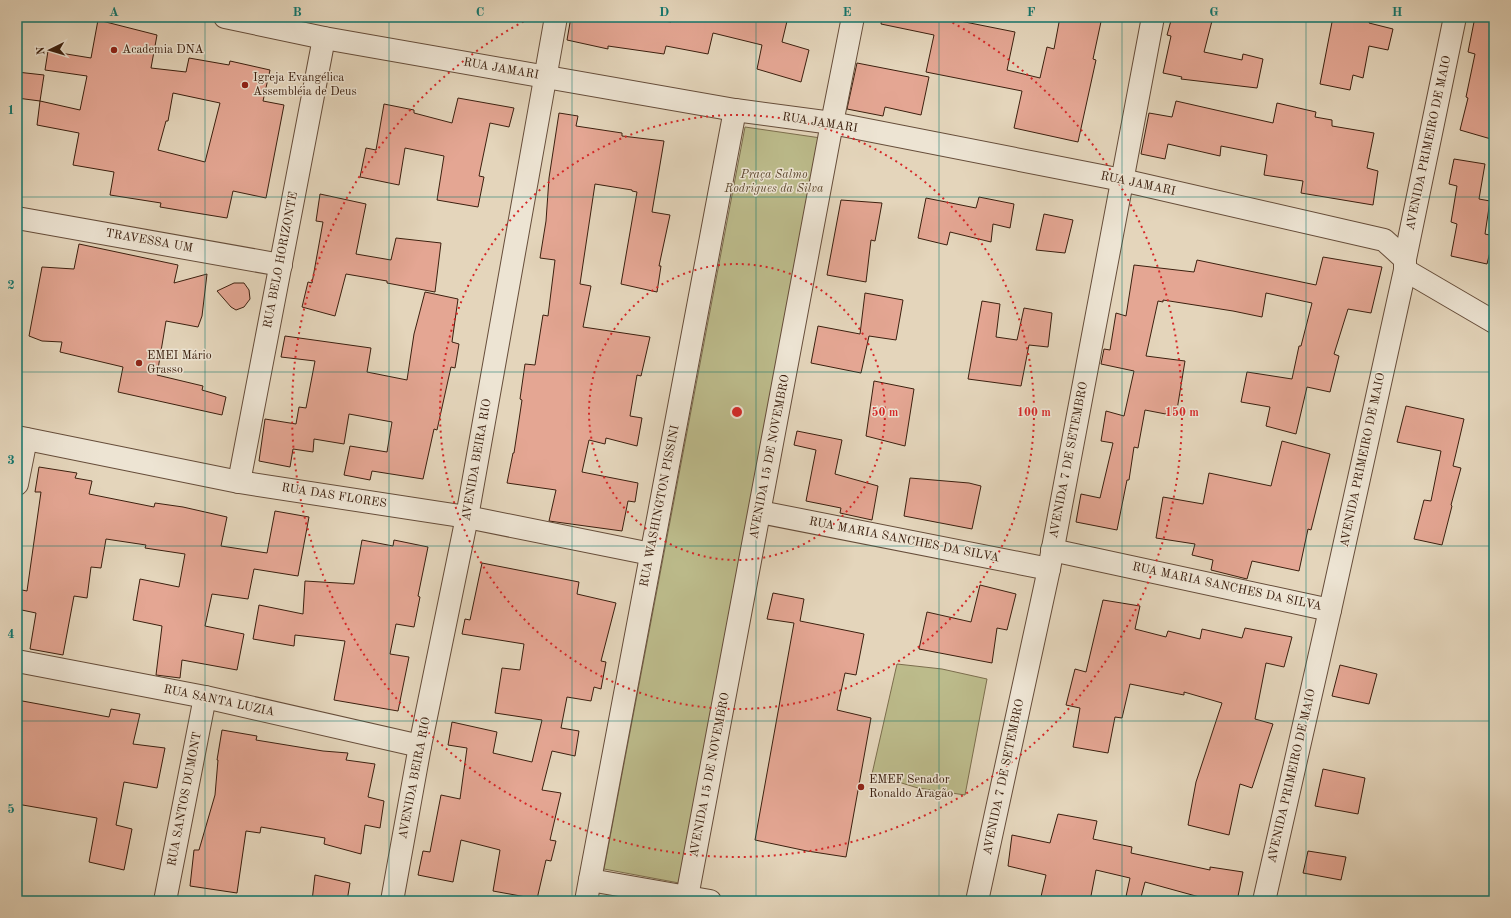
<svg xmlns="http://www.w3.org/2000/svg" width="1511" height="918" viewBox="0 0 1511 918" font-family="'Old Standard TT',serif">
<rect width="100%" height="100%" fill="#e4d5bb"/>
<filter id="stains"><feTurbulence type="fractalNoise" baseFrequency=".005" numOctaves="4"/><feColorMatrix values="0 0 0 0 .2 0 0 0 0 .09 0 0 0 0 .02 0 0 0 .5 -.17"/></filter>
<radialGradient id="worn" r=".72"><stop offset=".6" stop-color="#630" stop-opacity="0"/><stop offset="1" stop-color="#630" stop-opacity=".3"/></radialGradient>
<g fill="#bcbb8b" stroke="#7c6e4d">
<path d="M745 127 821 138 679 883 604 869Z"/>
<path d="M897 664 942 669 987 679 965 795 918 788 872 774Z"/>
</g>
<g fill="#e4a693" stroke="#3c200f" fill-rule="evenodd">
<path d="M571 17H641L640 18 671 22 672 17H788L782 42 809 50 801 82 757 69 762 45 713 33 708 54 666 46 664 54 608 46V49L567 40Z"/>
<path d="M882 17H940L1015 32 1007 70 1040 78 1047 47 1054 49 1060 17H1102L1093 59 1096 60 1078 142 1014 128 1022 91 926 72 934 35 881 24Z"/>
<path d="M1172 17H1213L1204 52 1242 60 1243 54 1263 59 1257 88 1181 79 1182 77 1163 73 1171 36 1167 35Z"/>
<path d="M1333 17H1371L1369 23 1393 29 1388 50 1369 46 1363 78 1353 75 1350 90 1320 84Z"/>
<path d="M1475 17H1494V126L1491 139 1460 130 1468 98 1466 97 1475 54 1468 52Z"/>
<path d="M98 20 157 35 151 68 186 72 189 58 229 65 230 61 270 70 263 101 284 105 266 198 233 191 227 218 190 212 160 207 161 203 110 195 114 172 73 165 79 133 37 125 40 101 80 110 87 76 45 70 48 51 91 58ZM173 93 220 103 205 162 158 150 166 121H168Z"/>
<path d="M857 63 929 77 921 115 885 107 883 116 847 109Z"/>
<path d="M17 72 44 75 40 101 17 98Z"/>
<path d="M458 98 514 108 509 127 490 123 479 176 484 177 478 207 437 200 444 156 405 148 399 185 360 177 366 148 376 150 384 104 414 110V113L452 123Z"/>
<path d="M1176 101 1273 123 1277 103 1316 112 1315 117 1332 120V126L1374 133 1367 168 1378 171 1373 205 1301 193 1303 181 1264 175 1267 155 1221 146 1220 156 1168 144 1165 159 1141 154 1149 113 1172 117Z"/>
<path d="M559 113 578 116 576 126 622 133V136L664 141 652 212 670 215 659 266H661L657 292 621 284 637 192 632 191V190L595 184 580 284 591 286 583 327 650 337 641 376 637 375 630 416 642 418 637 446 606 438 605 444 589 440 582 472 638 483 635 502 628 501 622 531 549 521 556 490 507 483 513 453H514L522 400 520 399 525 364 535 365 543 315 548 316 555 260 540 258 546 221 549 178Z"/>
<path d="M1454 159 1485 164 1479 199 1490 201 1485 234 1494 236 1487 264 1451 256 1457 224 1451 222 1457 186 1449 184Z"/>
<path d="M320 194 366 204 356 254 391 260 396 238 441 243 435 292 387 283V281L346 274 335 316 302 307 308 282 312 283 323 222 316 221Z"/>
<path d="M979 197 1014 204 1010 228 993 224 991 242 950 232 947 245 918 238 926 198 976 208Z"/>
<path d="M841 200 882 203 875 241 871 240 866 282 827 275Z"/>
<path d="M1044 214 1073 220 1065 253 1036 250Z"/>
<path d="M79 244 178 265 174 283 207 274 202 316 198 327 166 321 157 375 203 386 202 390 226 397 222 415 118 392 123 367 60 352 62 342 42 341 29 336 42 267 74 269Z"/>
<path d="M1323 257 1382 267 1371 313 1348 309 1334 354 1339 356 1330 392 1307 387 1296 434 1266 426 1270 407 1241 402 1247 372 1292 379 1299 346H1301L1312 303 1266 293 1262 317 1233 311 1163 300V302L1158 301 1146 356 1185 361 1176 416 1145 410 1138 448 1134 447 1129 480H1127L1117 530 1076 522 1081 494 1100 498 1113 443 1101 441 1106 411 1124 416 1134 371 1101 364 1104 349 1110 350 1116 313 1126 316 1134 265 1194 272 1197 260 1316 285Z"/>
<path d="M234 283H244L249 290 250 299 244 307 236 310 231 307 217 291Z"/>
<path d="M425 292 458 299 452 342 459 344 455 368 451 367 437 430 434 429 423 479 372 471 370 480 344 475 350 446 387 452 392 422 349 414 344 444 314 439 313 452 293 449 290 467 259 461 265 419 296 424 299 407 306 408 315 361 281 357 285 336 371 348 367 372 407 380 414 334Z"/>
<path d="M865 293 903 300 896 340 869 336 861 373 811 363 818 326 860 334Z"/>
<path d="M982 301 1000 304 996 337 1017 340 1024 308 1052 313 1048 347 1029 345 1021 386 968 379Z"/>
<path d="M874 381 914 389 905 446 866 436Z"/>
<path d="M1406 406 1464 419 1453 466 1461 468 1451 505 1452 506 1442 545 1414 539 1424 500 1431 501 1441 451 1397 442Z"/>
<path d="M797 431 842 440 835 474 878 486 872 520 840 513 841 508 806 501 816 450 794 445Z"/>
<path d="M1282 441 1330 454 1311 530 1308 529 1299 571 1252 561 1247 579 1211 570 1213 560 1192 555 1195 544 1156 538 1163 497 1203 504 1209 473 1271 486Z"/>
<path d="M39 467 77 473 75 478 92 481 89 494 154 507 155 503 183 507 227 517 221 546 267 553 275 511 309 517 298 576 254 569 248 599 212 594 205 626 244 634 237 670 182 660 180 678 156 675 162 626 133 620 140 579 179 587 185 554 145 548 146 545 106 539 101 568 91 567 87 598 74 596 63 655 30 649 36 613 17 609V589L27 591 41 492H35Z"/>
<path d="M910 478 969 483 981 486 972 529 904 516Z"/>
<path d="M362 540 393 546 394 540 428 547 418 596 420 597 414 627 396 624 390 654 409 657 398 711 334 700 345 641 295 635 294 646 253 639 259 605 303 614 305 581 354 584Z"/>
<path d="M482 563 579 582 577 594 616 603 601 661 606 662 601 689 594 687 591 701 567 697 561 728 579 731 575 756 552 751 542 790 561 793 550 840 556 841 551 861 546 860 537 899 493 891 500 850 461 840 453 882 418 875 423 851 430 852 441 795 460 799 467 748 448 745 452 722 497 732 493 753 532 762 542 720 495 713 502 668 520 670 524 644 462 634 465 619 470 620Z"/>
<path d="M980 585 1016 594 1007 630 997 628 992 663 919 649 927 612 971 622Z"/>
<path d="M773 593 804 599 800 621 864 634 856 675 845 673 837 710 871 718 846 857 807 851 755 840 794 623 767 619Z"/>
<path d="M1103 600 1140 606 1135 629 1166 637 1168 631 1200 639 1202 629 1242 638 1245 628 1292 637 1284 667 1266 663 1255 719 1273 724 1252 788 1240 784 1229 835 1188 825 1196 782 1222 703 1184 692V695L1130 684 1122 718 1115 717 1108 753 1073 747 1080 708 1066 705 1075 669 1086 672Z"/>
<path d="M1340 665 1377 674 1369 704 1332 696Z"/>
<path d="M17 700 109 717 111 709 140 714 133 744 165 748 157 788 124 782 116 825 132 829 124 870 89 862 97 818 17 804Z"/>
<path d="M222 730 257 736 256 740 323 751 348 753 346 760 375 764 368 797 384 801 380 828 365 825 361 854 324 844 325 838 261 827 260 833 246 831 237 893 190 886 194 850H199L215 795 218 760H217Z"/>
<path d="M1323 769 1365 778 1358 814 1315 806Z"/>
<path d="M1058 814 1097 821 1093 839 1132 847 1131 853 1210 870V867L1243 872 1237 901H1202L1203 898 1145 882 1140 901H1125L1130 878 1096 870 1090 901H1040L1046 875 1008 866 1012 835 1050 843Z"/>
<path d="M1308 851 1346 857 1341 880 1303 873Z"/>
<path d="M315 875 350 883 347 901H312Z"/>
</g>
<g fill="none" stroke-linecap="round" stroke-linejoin="round">
<defs>
<g id="minor">
<path d="M225 17 324 38 735 110 832 123 1122 180 1384 240 1405 259"/>
<path d="M17 218 281 265"/>
<path d="M1405 270 1494 322"/>
<path d="M17 437 239 482 467 517 651 554"/>
<path d="M239 482 324 38"/>
<path d="M17 484 26 439"/>
<path d="M760 512 1049 569"/>
<path d="M1052 550 1330 610"/>
<path d="M17 661 205 697 420 746"/>
<path d="M590 880 710 901"/>
<path d="M687 897 832 123 853 17"/>
<path d="M165 901 205 697"/>
<path d="M392 901 420 746 467 517 556 17"/>
<path d="M586 901 735 110"/>
<path d="M977 901 1049 569 1153 17"/>
<path d="M1264 901 1330 610 1405 270V259L1455 17"/>
</g>
</defs>
<use href="#minor" stroke="#664d3a" stroke-width="24"/>
<use href="#minor" stroke="#ede4d3" stroke-width="22"/>
</g>
<path fill="none" stroke="#0f766e" stroke-width="1" stroke-opacity="0.55" d="M205 17V901M389 17V901M572 17V901M756 17V901M939 17V901M1122 17V901M1306 17V901M17 197H1494M17 372H1494M17 546H1494M17 721H1494"/>
<g fill="none" stroke="#d62828" stroke-width="2" stroke-dasharray="2 4">
<circle cx="737" cy="412" r="148"/>
<circle cx="737" cy="412" r="297"/>
<path d="M942 17A445 445 0 1 1 532 17"/>
</g>
<g fill="#8f2418" stroke="#ede4d3" stroke-width="1.5">
<circle cx="114" cy="50" r="4"/>
<circle cx="245" cy="85" r="4"/>
<circle cx="139" cy="363" r="4"/>
<circle cx="861" cy="787" r="4"/>
</g>
<g text-anchor="middle" dominant-baseline="central" stroke-width="3" stroke-linejoin="round" paint-order="stroke">
<g font-size="12" fill="#3c200f" stroke="#ede4d3" text-anchor="start">
<text x="122" y="50">Academia DNA</text>
<text x="253" y="78">Igreja Evangélica<tspan x="253" dy="14">Assembléia de Deus</tspan></text>
<text x="147" y="356">EMEI Mário<tspan x="147" dy="14">Grasso</tspan></text>
<text x="869" y="780">EMEF Senador<tspan x="869" dy="14">Ronaldo Aragão</tspan></text>
</g>
<g font-size="12" fill="#3c200f" stroke="#ede4d3">
<text transform="translate(501 69) rotate(10)">RUA JAMARI</text>
<text transform="translate(820 123) rotate(9)">RUA JAMARI</text>
<text transform="translate(1429 143) rotate(-78)">AVENIDA PRIMEIRO DE MAIO</text>
<text transform="translate(1138 184) rotate(12)">RUA JAMARI</text>
<text transform="translate(149 241) rotate(10)">TRAVESSA UM</text>
<text transform="translate(281 260) rotate(-79)">RUA BELO HORIZONTE</text>
<text transform="translate(770 457) rotate(-79)">AVENIDA 15 DE NOVEMBRO</text>
<text transform="translate(477 460) rotate(-80)">AVENIDA BEIRA RIO</text>
<text transform="translate(1069 460) rotate(-79)">AVENIDA 7 DE SETEMBRO</text>
<text transform="translate(1363 460) rotate(-78)">AVENIDA PRIMEIRO DE MAIO</text>
<text transform="translate(334 496) rotate(9)">RUA DAS FLORES</text>
<text transform="translate(660 506) rotate(-79)">RUA WASHINGTON PISSINI</text>
<text transform="translate(904 540) rotate(11)">RUA MARIA SANCHES DA SILVA</text>
<text transform="translate(1227 587) rotate(12)">RUA MARIA SANCHES DA SILVA</text>
<text transform="translate(219 701) rotate(12)">RUA SANTA LUZIA</text>
<text transform="translate(710 775) rotate(-79)">AVENIDA 15 DE NOVEMBRO</text>
<text transform="translate(1292 776) rotate(-77)">AVENIDA PRIMEIRO DE MAIO</text>
<text transform="translate(1004 777) rotate(-78)">AVENIDA 7 DE SETEMBRO</text>
<text transform="translate(415 778) rotate(-79)">AVENIDA BEIRA RIO</text>
<text transform="translate(185 799) rotate(-79)">RUA SANTOS DUMONT</text>
</g>
<g font-size="12" font-style="italic" fill="#5c472e" stroke="#ede4d3">
<text x="774" y="175">Praça Salmo<tspan x="774" dy="14">Rodrigues da Silva</tspan></text>
</g>
</g>
<circle cx="737" cy="412" r="6" fill="#d62828" stroke="#ede4d3" stroke-width="2"/>
<g font-size="12" text-anchor="middle" font-weight="bold" fill="#d62828" stroke="#ede4d3" stroke-width="3" stroke-linejoin="round" paint-order="stroke">
<text x="885" y="416">50 m</text>
<text x="1034" y="416">100 m</text>
<text x="1182" y="416">150 m</text>
</g>
<rect width="1511" height="918" fill="none" stroke="#e4d5bb" stroke-width="44"/>
<g transform="translate(50 50) rotate(265)" stroke="#ede4d3" stroke-width="3" paint-order="stroke">
<path d="M0-3L7 15L0 10L-7 15Z" fill="#3c200f"/>
<text y="-6" font-size="11" font-weight="bold" text-anchor="middle" fill="#3c200f">N</text>
</g>
<rect x="22" y="22" width="1467" height="874" fill="none" stroke="#0f766e" stroke-width="1.5"/>
<g font-size="13" text-anchor="middle" font-weight="bold" fill="#0f766e">
<text x="114" y="16">A</text>
<text x="297" y="16">B</text>
<text x="480" y="16">C</text>
<text x="664" y="16">D</text>
<text x="847" y="16">E</text>
<text x="1031" y="16">F</text>
<text x="1214" y="16">G</text>
<text x="1397" y="16">H</text>
<text x="11" y="114">1</text>
<text x="11" y="289">2</text>
<text x="11" y="464">3</text>
<text x="11" y="638">4</text>
<text x="11" y="813">5</text>
</g>
<rect width="100%" height="100%" filter="url(#stains)"/>
<rect width="100%" height="100%" fill="url(#worn)"/>
</svg>
